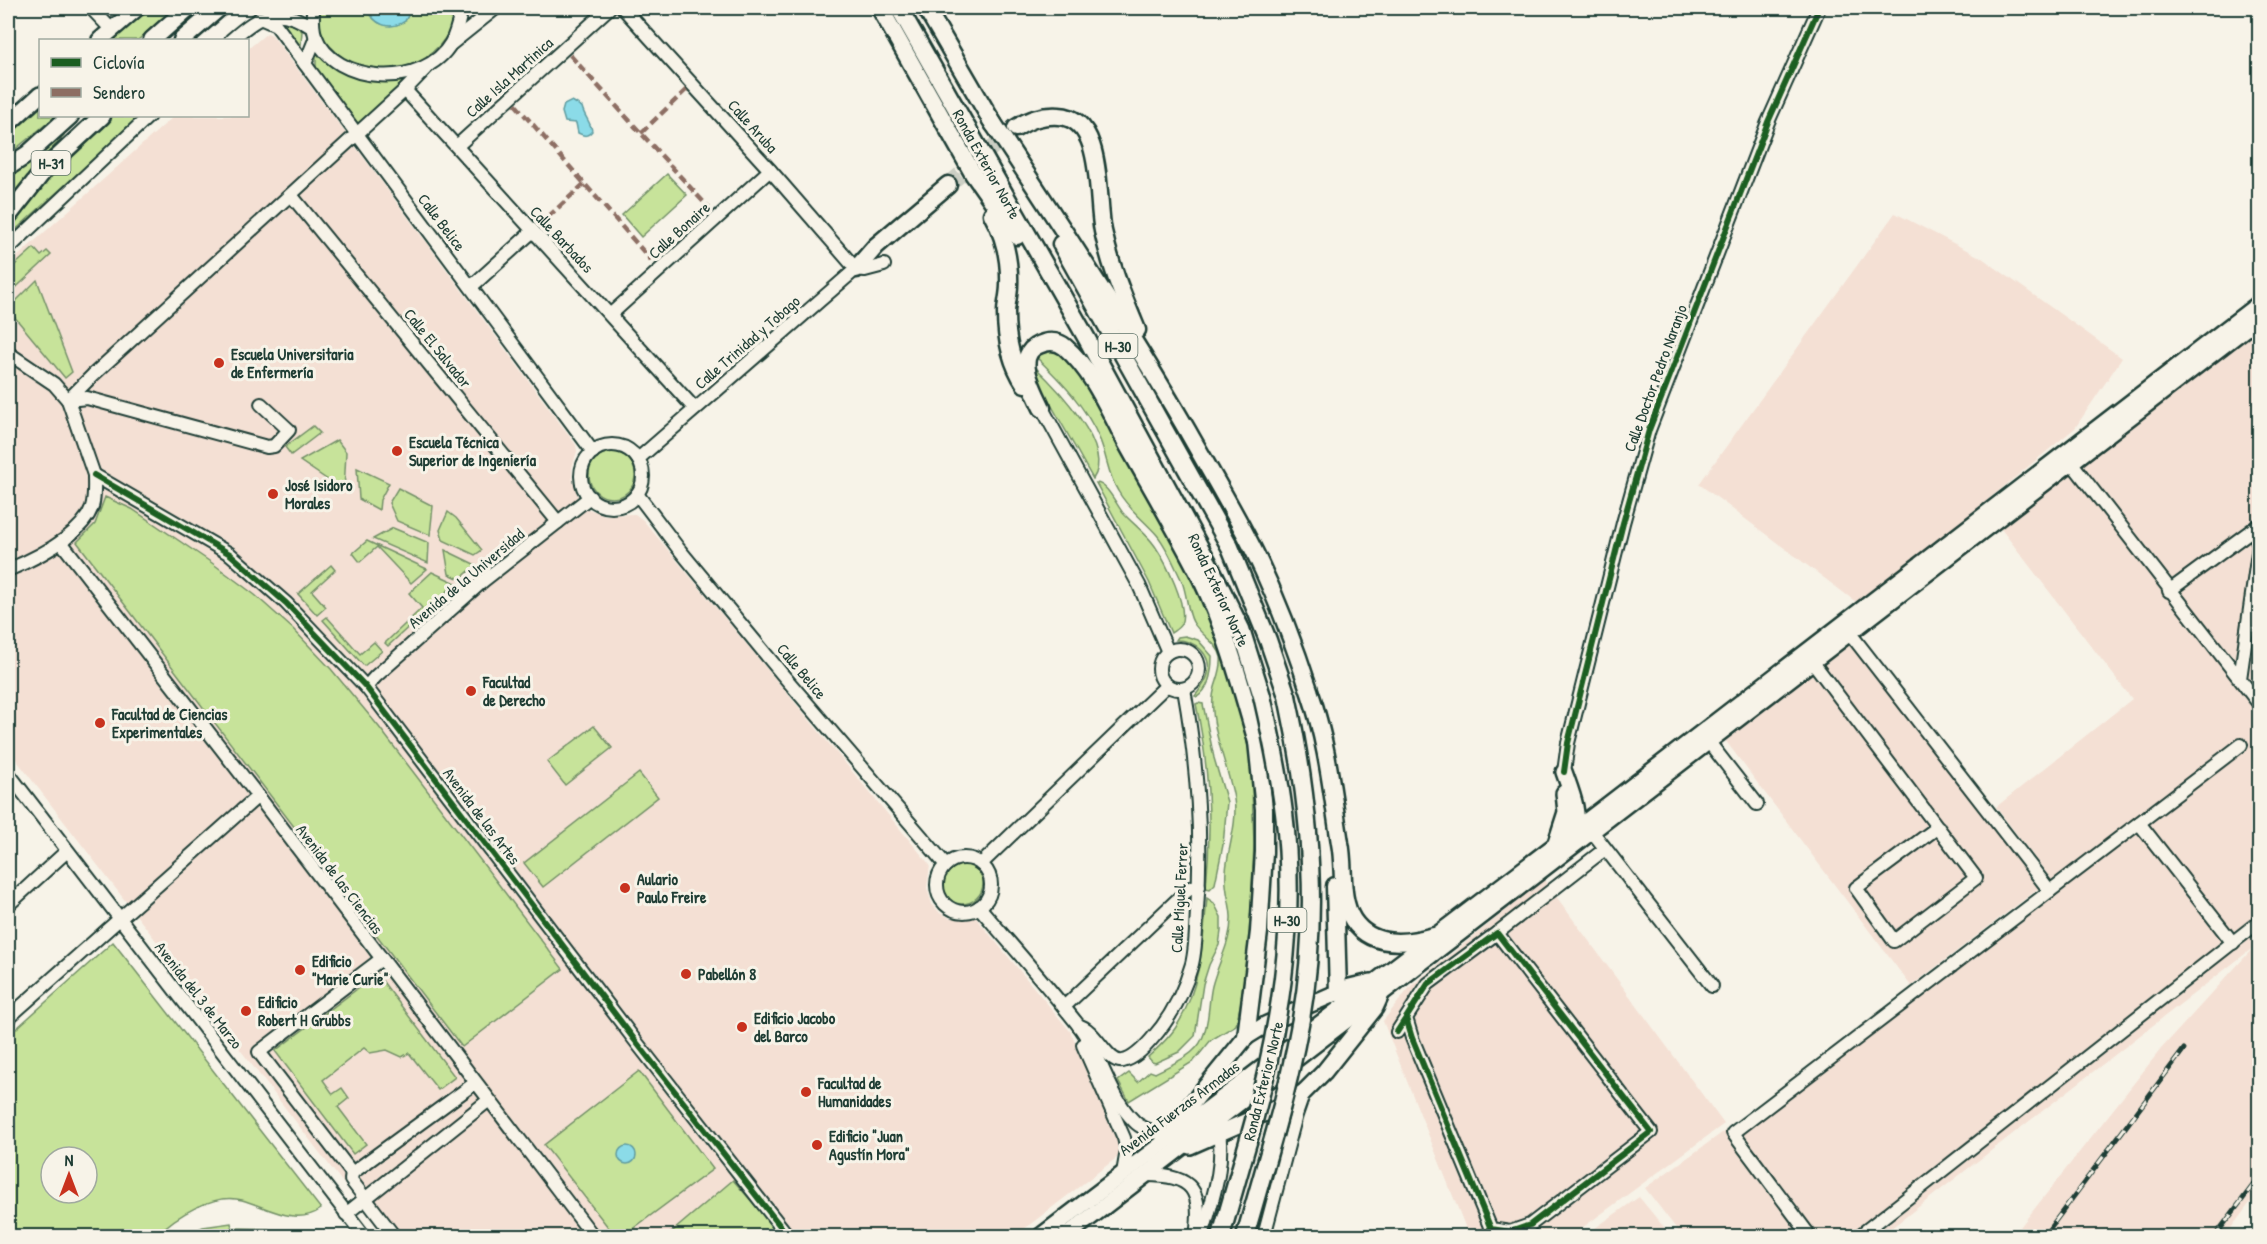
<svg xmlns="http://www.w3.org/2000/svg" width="2267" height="1244" viewBox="0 0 2267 1244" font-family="'Patrick Hand',sans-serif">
<rect width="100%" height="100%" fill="#f7f3e8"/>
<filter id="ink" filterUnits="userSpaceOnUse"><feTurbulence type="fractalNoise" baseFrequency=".0167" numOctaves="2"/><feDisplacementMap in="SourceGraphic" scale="12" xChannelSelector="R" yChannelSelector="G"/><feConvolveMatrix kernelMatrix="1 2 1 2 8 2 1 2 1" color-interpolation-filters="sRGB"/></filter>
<g filter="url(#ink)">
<g fill="#f4e0d4">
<path d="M267 33 272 35 341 127 576 445 577 451 572 468V478L579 500 588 509 605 515 635 514 643 520 930 865 927 888 932 904 940 913 950 918H976L1070 1031 1122 1149 1119 1156 1015 1236H384L8 749V265L174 116H248V49Z"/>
<path d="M1895 213 1982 258 2122 358 2075 428 1860 605 1699 484Z"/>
<path d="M2259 322V1191L2225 1236H2013L2161 1049 2254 947 1881 1236H1682L1645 1188 2060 891 1996 807 2132 699 1998 525Z"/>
<path d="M1850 640 2039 888 1911 986 1722 736Z"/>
<path d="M1544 880 1724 1124 1571 1236H1469L1383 1021 1411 986Z"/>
<path d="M1639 1197 1671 1236H1584Z"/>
</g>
<g fill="#c7e39a" stroke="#739067" stroke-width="1.5" fill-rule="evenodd">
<path d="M148 8H174L138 40H112Z"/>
<path d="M318 8H368C373 25 389 30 405 21L412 8H457L449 33 439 46 422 61 401 68 368 70 342 58 325 41 318 21Z"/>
<path d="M279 20 290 22 302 31 301 45 298 46Z"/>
<path d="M320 53C351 80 366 82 406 80V84L359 125 316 69V54Z"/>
<path d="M40 105V116H56L8 155V135Z"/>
<path d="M113 116H141L11 234H8L9 225 50 175Z"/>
<path d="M62 133 64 135 8 199V177Z"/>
<path d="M667 174 687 195 641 237 622 215Z"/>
<path d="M34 248 41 256 47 251 51 255 8 295V271Z"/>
<path d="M37 280 72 372 65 378 8 309Z"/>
<path d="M1047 347 1070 358 1131 460 1204 600 1239 702 1251 759 1254 844 1251 911 1244 988 1236 1025 1211 1040 1194 1061 1129 1101 1118 1081 1129 1073 1138 1082 1150 1071 1155 1073C1170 1065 1195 1056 1202 1039 1210 1022 1208 1003 1212 986 1218 962 1232 941 1231 916 1230 899 1224 890 1226 871 1228 847 1238 823 1234 799 1229 768 1210 730 1213 697 1214 684 1223 671 1221 657 1218 643 1200 635 1193 622 1187 612 1187 592 1181 579 1174 565 1167 547 1157 535 1144 520 1128 509 1118 491 1108 475 1107 457 1100 440 1086 406 1060 380 1034 355Z"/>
<path d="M1034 366C1056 387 1115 447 1093 479L1040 385 1034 372Z"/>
<path d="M313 426 320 433 291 455 285 447Z"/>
<path d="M337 440 346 452 344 491 300 461Z"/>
<circle cx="612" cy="475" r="23"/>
<path d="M357 468 389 483 380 500 379 510 359 499Z"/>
<path d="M1096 483C1108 484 1115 503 1123 513 1133 524 1147 534 1155 546 1165 561 1189 607 1181 624 1179 628 1175 630 1171 633L1149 582Z"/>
<path d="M398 488 433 506 430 535 397 521 389 503Z"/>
<path d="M105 497 132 509 212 563 255 595 293 629 331 669 379 727 563 969 462 1047 77 542 95 524Z"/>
<path d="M448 512 456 518 482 550 475 555 443 540 440 530Z"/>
<path d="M393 528 429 543 428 563 373 539Z"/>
<path d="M367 541 427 569 411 583 377 547 360 562 353 553Z"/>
<path d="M445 550 476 565 460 579 449 574Z"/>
<path d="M331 565 335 570 312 591 326 607 317 615 298 594Z"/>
<path d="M432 572 456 583 388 646 385 643 422 608 409 593Z"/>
<path d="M327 617 360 654 374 642 382 651 364 666 323 620Z"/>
<path d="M1185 636 1198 640 1212 656C1212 671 1210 689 1197 697L1195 696C1200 689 1206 683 1208 674 1212 654 1195 640 1176 640L1178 637Z"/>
<path d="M1198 703 1203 704 1214 758 1227 802 1223 845 1215 884 1210 889 1206 888C1212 827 1209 764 1196 704Z"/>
<path d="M594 726 612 748 565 785 547 762Z"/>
<path d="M639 773 658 797 543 887 524 863Z"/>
<circle cx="962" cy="883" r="21"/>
<path d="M1207 898 1214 903 1221 917V931L1219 945 1209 965 1203 984 1195 1036 1179 1052 1155 1063 1152 1062 1148 1057C1158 1048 1169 1038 1176 1027 1201 988 1203 941 1207 898Z"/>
<path d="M113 942 321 1209C296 1227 267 1207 242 1200 214 1192 174 1217 156 1236H8V1036ZM51 1157H87V1193H51Z"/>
<path d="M377 974 455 1077 438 1090 409 1053 402 1057 387 1050 370 1053 364 1048 323 1080 333 1094 342 1088 349 1098 338 1107 366 1144 353 1154 275 1051Z"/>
<path d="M639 1071 713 1169 623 1236H615L544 1145Z"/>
<path d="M733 1180 782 1236H667Z"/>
<path d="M231 1223 232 1228 268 1229 292 1236H181L203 1227Z"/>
</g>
<g fill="#8bdbe8" stroke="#609ca0" stroke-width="1.5">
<path d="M368 8H412L405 21C390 31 373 25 368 8Z"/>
<path d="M572 101 582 107C584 116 591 123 592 131 587 137 584 136 578 133L576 123 565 122 562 112 564 105Z"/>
<circle cx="627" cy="1155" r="9"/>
</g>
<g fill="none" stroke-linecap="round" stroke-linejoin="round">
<path stroke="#cccfc4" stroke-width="16" stroke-dasharray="16 8" stroke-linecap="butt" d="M948 185 1013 130"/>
<defs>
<g id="minor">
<path d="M91 8 112 30"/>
<path d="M313 8C313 17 312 26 315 35 334 86 425 89 451 43 457 32 459 20 462 8"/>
<path d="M623 8 770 170 856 269"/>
<path d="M260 18 276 25 593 452"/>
<path d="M231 40C261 14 277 4 313 28"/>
<path d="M451 44 496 8"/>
<path d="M305 64 316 37"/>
<path d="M405 90 695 409"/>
<path d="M457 146 609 8"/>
<path d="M291 195 558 522"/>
<path d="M8 249 149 116"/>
<path d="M471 287 533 231"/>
<path d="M610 315 770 170"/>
<path d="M8 353 54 384 68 400 94 475C94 486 95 497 92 507 81 537 34 559 8 570"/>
<path d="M68 400 93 375 405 90 428 66"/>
<path d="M68 400 87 398 267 447 274 446 289 430 261 404"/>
<path d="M1042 408 1139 585 1168 652"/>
<circle cx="612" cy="476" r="31"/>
<path d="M638 459 856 269 865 270 884 265"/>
<path d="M2071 462 2260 705"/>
<path d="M94 475 230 554 286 603 366 687 637 1043 788 1236"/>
<path d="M637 494 678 548 782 674 946 865"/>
<path d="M61 542 258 796 593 1236"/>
<path d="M2169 591 2260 524"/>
<path d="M1849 632 2050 891"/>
<circle cx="1179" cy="669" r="20"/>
<path d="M1812 661 1976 878 1894 941 1856 888 1938 827"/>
<path d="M2240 679 2259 545 2254 529"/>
<path d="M366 687 376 676 483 581 590 497"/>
<path d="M1708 741 1757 804"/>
<path d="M1564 772 1568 743 1623 523 1649 430 1768 122 1819 8"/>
<path d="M8 773 364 1236"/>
<path d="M2139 823 2233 943"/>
<path d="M1591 830 1712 986"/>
<circle cx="964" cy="885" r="27"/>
<path d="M981 864 1167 685"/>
<path d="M8 905 67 851"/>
<path d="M979 907C1013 947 1048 986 1079 1026 1101 1054 1110 1098 1134 1121 1143 1131 1159 1132 1171 1137"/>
<path d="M1497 933 1605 849"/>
<path d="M380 960 259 1052 352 1173 475 1083"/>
<path d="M1064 1007 1180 897 1192 887 1199 886"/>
<path d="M8 1018 258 796"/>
<path d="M1079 1026C1096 1029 1107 1064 1123 1061 1134 1059 1144 1048 1151 1040 1171 1018 1184 992 1192 964 1196 948 1196 928 1197 910 1203 836 1197 762 1184 689"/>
<path d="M1397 1032 1428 984 1497 933 1651 1132 1530 1225 1510 1232 1491 1229 1412 1038 1406 1018"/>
<path d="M1083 1045 1124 1138 1127 1150 1123 1173"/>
<path d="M352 1173 351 1180 394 1236"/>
<path d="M1147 1175C1193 1175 1203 1191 1196 1236"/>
<path d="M346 1214 489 1100"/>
<path d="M1202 1236C1212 1200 1226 1164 1218 1126"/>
<path d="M1264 1236 1296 1115 1304 1092"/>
<path d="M1810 1236 1733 1133 2241 745"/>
<path d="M1859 1236 2260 921"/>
</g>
<g id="major">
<path d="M100 40 137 8"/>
<path d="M8 124 40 95"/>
<path d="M1564 772C1571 792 1580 812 1575 833"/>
<path d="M1556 843 1566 812 1564 793"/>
<path d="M1174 1129 1176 1123 1246 1037 1267 1024 1311 1004 1350 987 1371 982"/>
<path d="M1190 1146 1288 1103 1304 1092 1324 1072 1375 1008 1380 997"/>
<path d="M1041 1236 1600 811 2260 303"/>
<path d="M1066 1236 2260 317"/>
</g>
<g id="highway">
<path d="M880 8 974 175 1017 236"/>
<path d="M899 8 1087 339 1209 564 1241 629 1262 696"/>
<path d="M926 8 994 125"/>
<path d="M152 40 188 8"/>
<path d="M182 40 219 8"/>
<path d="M989 117C1057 220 1125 323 1187 430 1210 471 1235 512 1256 555 1277 599 1295 646 1310 693 1327 742 1332 792 1340 843 1345 867 1339 898 1353 920 1372 948 1406 944 1434 936"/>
<path d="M1016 128C1030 119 1042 115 1059 116 1105 118 1096 200 1103 231 1111 268 1123 296 1137 330"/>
<path d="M8 167 28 154 70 116"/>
<path d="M992 214C1004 235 1010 261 1009 285 1009 295 1006 304 1006 313 1006 339 1011 363 1025 384"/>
<path d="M8 216 45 169 102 116"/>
<path d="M1061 244 1230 547 1268 640 1287 696"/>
<path d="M856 269 876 246 948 185"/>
<path d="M1042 408C1033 388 1011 352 1044 343 1051 341 1059 342 1065 347 1093 371 1109 410 1126 442 1151 487 1178 532 1201 578 1226 630 1241 686 1257 742"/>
<path d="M1335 886 1338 993"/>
<path d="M1246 1037 1259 932 1264 852V809L1256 732"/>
<path d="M1221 1236 1248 1142"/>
<path d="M1245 1236 1274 1135"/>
</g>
</defs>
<use href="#minor" stroke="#1f3d34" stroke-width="16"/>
<use href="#major" stroke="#1f3d34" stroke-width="20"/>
<use href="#highway" stroke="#1f3d34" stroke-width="21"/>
<use href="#minor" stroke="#f7f3e8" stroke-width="12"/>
<use href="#major" stroke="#f7f3e8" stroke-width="15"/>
<use href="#highway" stroke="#f7f3e8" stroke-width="16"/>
<defs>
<g id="rail">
<path d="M2044 1236 2184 1049"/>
<path d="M2215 1236 2260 1176"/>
</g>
</defs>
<use href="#rail" stroke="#1f3d34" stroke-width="5"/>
<use href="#rail" stroke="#f7f3e8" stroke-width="3" stroke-dasharray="9" stroke-linecap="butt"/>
<defs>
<g id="highway-bridge">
<path d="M1274 1135C1285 1096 1294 1058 1301 1019 1320 912 1310 801 1287 696"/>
<path d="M1248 1142C1279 1035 1298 924 1284 813 1279 773 1271 735 1262 696"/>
</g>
</defs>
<use href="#highway-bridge" stroke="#1f3d34" stroke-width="21" stroke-linecap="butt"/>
<use href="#highway-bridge" stroke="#f7f3e8" stroke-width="16"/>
<g stroke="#8d6e63" stroke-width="4.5" stroke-dasharray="9 4.5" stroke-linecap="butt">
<path d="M570 55 709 208"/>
<path d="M515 104 651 260"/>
<path d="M641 133 687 89"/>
<path d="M538 226 584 184"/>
</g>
<defs>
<g id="cycleway">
<path d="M94 475 230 554 286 603 366 687 637 1043 788 1236"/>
<path d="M1564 772 1568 743 1623 523 1649 430 1768 122 1819 8"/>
<path d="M1397 1032 1428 984 1497 933 1651 1132 1530 1225 1510 1232 1491 1229 1412 1038 1406 1018"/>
</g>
</defs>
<use href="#cycleway" stroke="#f7f3e8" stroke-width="10"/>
<use href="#cycleway" stroke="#1b5e20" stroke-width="6"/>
</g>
</g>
<g fill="#c8321e" stroke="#f7f3e8" stroke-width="2">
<circle cx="219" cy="363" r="6"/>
<circle cx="397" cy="451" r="6"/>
<circle cx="273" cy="494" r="6"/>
<circle cx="471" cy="691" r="6"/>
<circle cx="100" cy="723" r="6"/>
<circle cx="625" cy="888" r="6"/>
<circle cx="300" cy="970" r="6"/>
<circle cx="686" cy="974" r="6"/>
<circle cx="246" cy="1011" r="6"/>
<circle cx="742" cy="1027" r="6"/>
<circle cx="806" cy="1092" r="6"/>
<circle cx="817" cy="1145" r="6"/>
</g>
<g text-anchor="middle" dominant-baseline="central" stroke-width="6" stroke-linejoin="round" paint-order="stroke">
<g fill="#f7f3e8" stroke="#60746a" stroke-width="1.5">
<rect x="31.5" y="151" width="39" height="24" rx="4.5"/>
<rect x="1098.5" y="334" width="39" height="24" rx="4.5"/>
<rect x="1267.5" y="908" width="39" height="24" rx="4.5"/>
</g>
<g font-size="15" font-weight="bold" fill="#1f3d34">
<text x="51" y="163">H-31</text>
<text x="1118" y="346">H-30</text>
<text x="1287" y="920">H-30</text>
</g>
<g font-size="16" fill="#1f3d34" stroke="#f7f3e8">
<text transform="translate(509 77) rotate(-42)">Calle Isla Martinica</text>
<text transform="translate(753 126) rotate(48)">Calle Aruba</text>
<text transform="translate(987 164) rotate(61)">Ronda Exterior Norte</text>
<text transform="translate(442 222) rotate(53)">Calle Belice</text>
<text transform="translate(679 230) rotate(-42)">Calle Bonaire</text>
<text transform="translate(562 239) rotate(47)">Calle Barbados</text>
<text transform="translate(747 342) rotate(-41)">Calle Trinidad y Tobago</text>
<text transform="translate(438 348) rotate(51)">Calle El Salvador</text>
<text transform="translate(1655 378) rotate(-70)">Calle Doctor Pedro Naranjo</text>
<text transform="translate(466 578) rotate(-40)">Avenida de la Universidad</text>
<text transform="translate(1219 590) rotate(65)">Ronda Exterior Norte</text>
<text transform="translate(802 671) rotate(50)">Calle Belice</text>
<text transform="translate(482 816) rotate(53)">Avenida de las Artes</text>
<text transform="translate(340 879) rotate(53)">Avenida de las Ciencias</text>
<text transform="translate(1179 898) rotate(-87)">Calle Miguel Ferrer</text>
<text transform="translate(199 995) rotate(52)">Avenida del 3 de Marzo</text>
<text transform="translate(1263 1081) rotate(-76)">Ronda Exterior Norte</text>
<text transform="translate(1179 1108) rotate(-37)">Avenida Fuerzas Armadas</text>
</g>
<g font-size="16" font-weight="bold" fill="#1f3d34" stroke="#f7f3e8" text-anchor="start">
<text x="231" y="354">Escuela Universitaria<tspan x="231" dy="18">de Enfermería</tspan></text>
<text x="409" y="442">Escuela Técnica<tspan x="409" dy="18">Superior de Ingeniería</tspan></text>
<text x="285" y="485">José Isidoro<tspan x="285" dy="18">Morales</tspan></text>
<text x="483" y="682">Facultad<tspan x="483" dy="18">de Derecho</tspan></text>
<text x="112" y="714">Facultad de Ciencias<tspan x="112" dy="18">Experimentales</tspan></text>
<text x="637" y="879">Aulario<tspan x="637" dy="18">Paulo Freire</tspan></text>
<text x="312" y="961">Edificio<tspan x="312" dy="18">"Marie Curie"</tspan></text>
<text x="698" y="974">Pabellón 8</text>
<text x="258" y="1002">Edificio<tspan x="258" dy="18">Robert H Grubbs</tspan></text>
<text x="754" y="1018">Edificio Jacobo<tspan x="754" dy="18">del Barco</tspan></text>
<text x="818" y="1083">Facultad de<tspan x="818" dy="18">Humanidades</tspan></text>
<text x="829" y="1136">Edificio "Juan<tspan x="829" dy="18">Agustín Mora"</tspan></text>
</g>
</g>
<rect width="2267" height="1244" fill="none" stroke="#f7f3e8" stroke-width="30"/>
<rect x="15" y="15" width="2237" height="1214" fill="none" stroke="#1f3d34" stroke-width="2" filter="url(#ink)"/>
<rect x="39" y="39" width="210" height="78" fill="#f7f3e8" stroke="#a1aaa0" stroke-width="1.5"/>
<rect x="51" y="58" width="30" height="9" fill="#1b5e20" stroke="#a1aaa0" stroke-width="1.5"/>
<text x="93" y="69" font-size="18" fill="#1f3d34">Ciclovía</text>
<rect x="51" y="88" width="30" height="9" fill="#8d6e63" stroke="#a1aaa0" stroke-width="1.5"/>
<text x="93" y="99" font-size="18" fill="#1f3d34">Sendero</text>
<g transform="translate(69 1175)"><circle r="28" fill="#f7f3e8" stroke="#a1aaa0" stroke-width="1.5"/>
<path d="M0-4.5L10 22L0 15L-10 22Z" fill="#c8321e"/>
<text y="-9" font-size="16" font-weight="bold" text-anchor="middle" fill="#1f3d34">N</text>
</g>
</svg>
